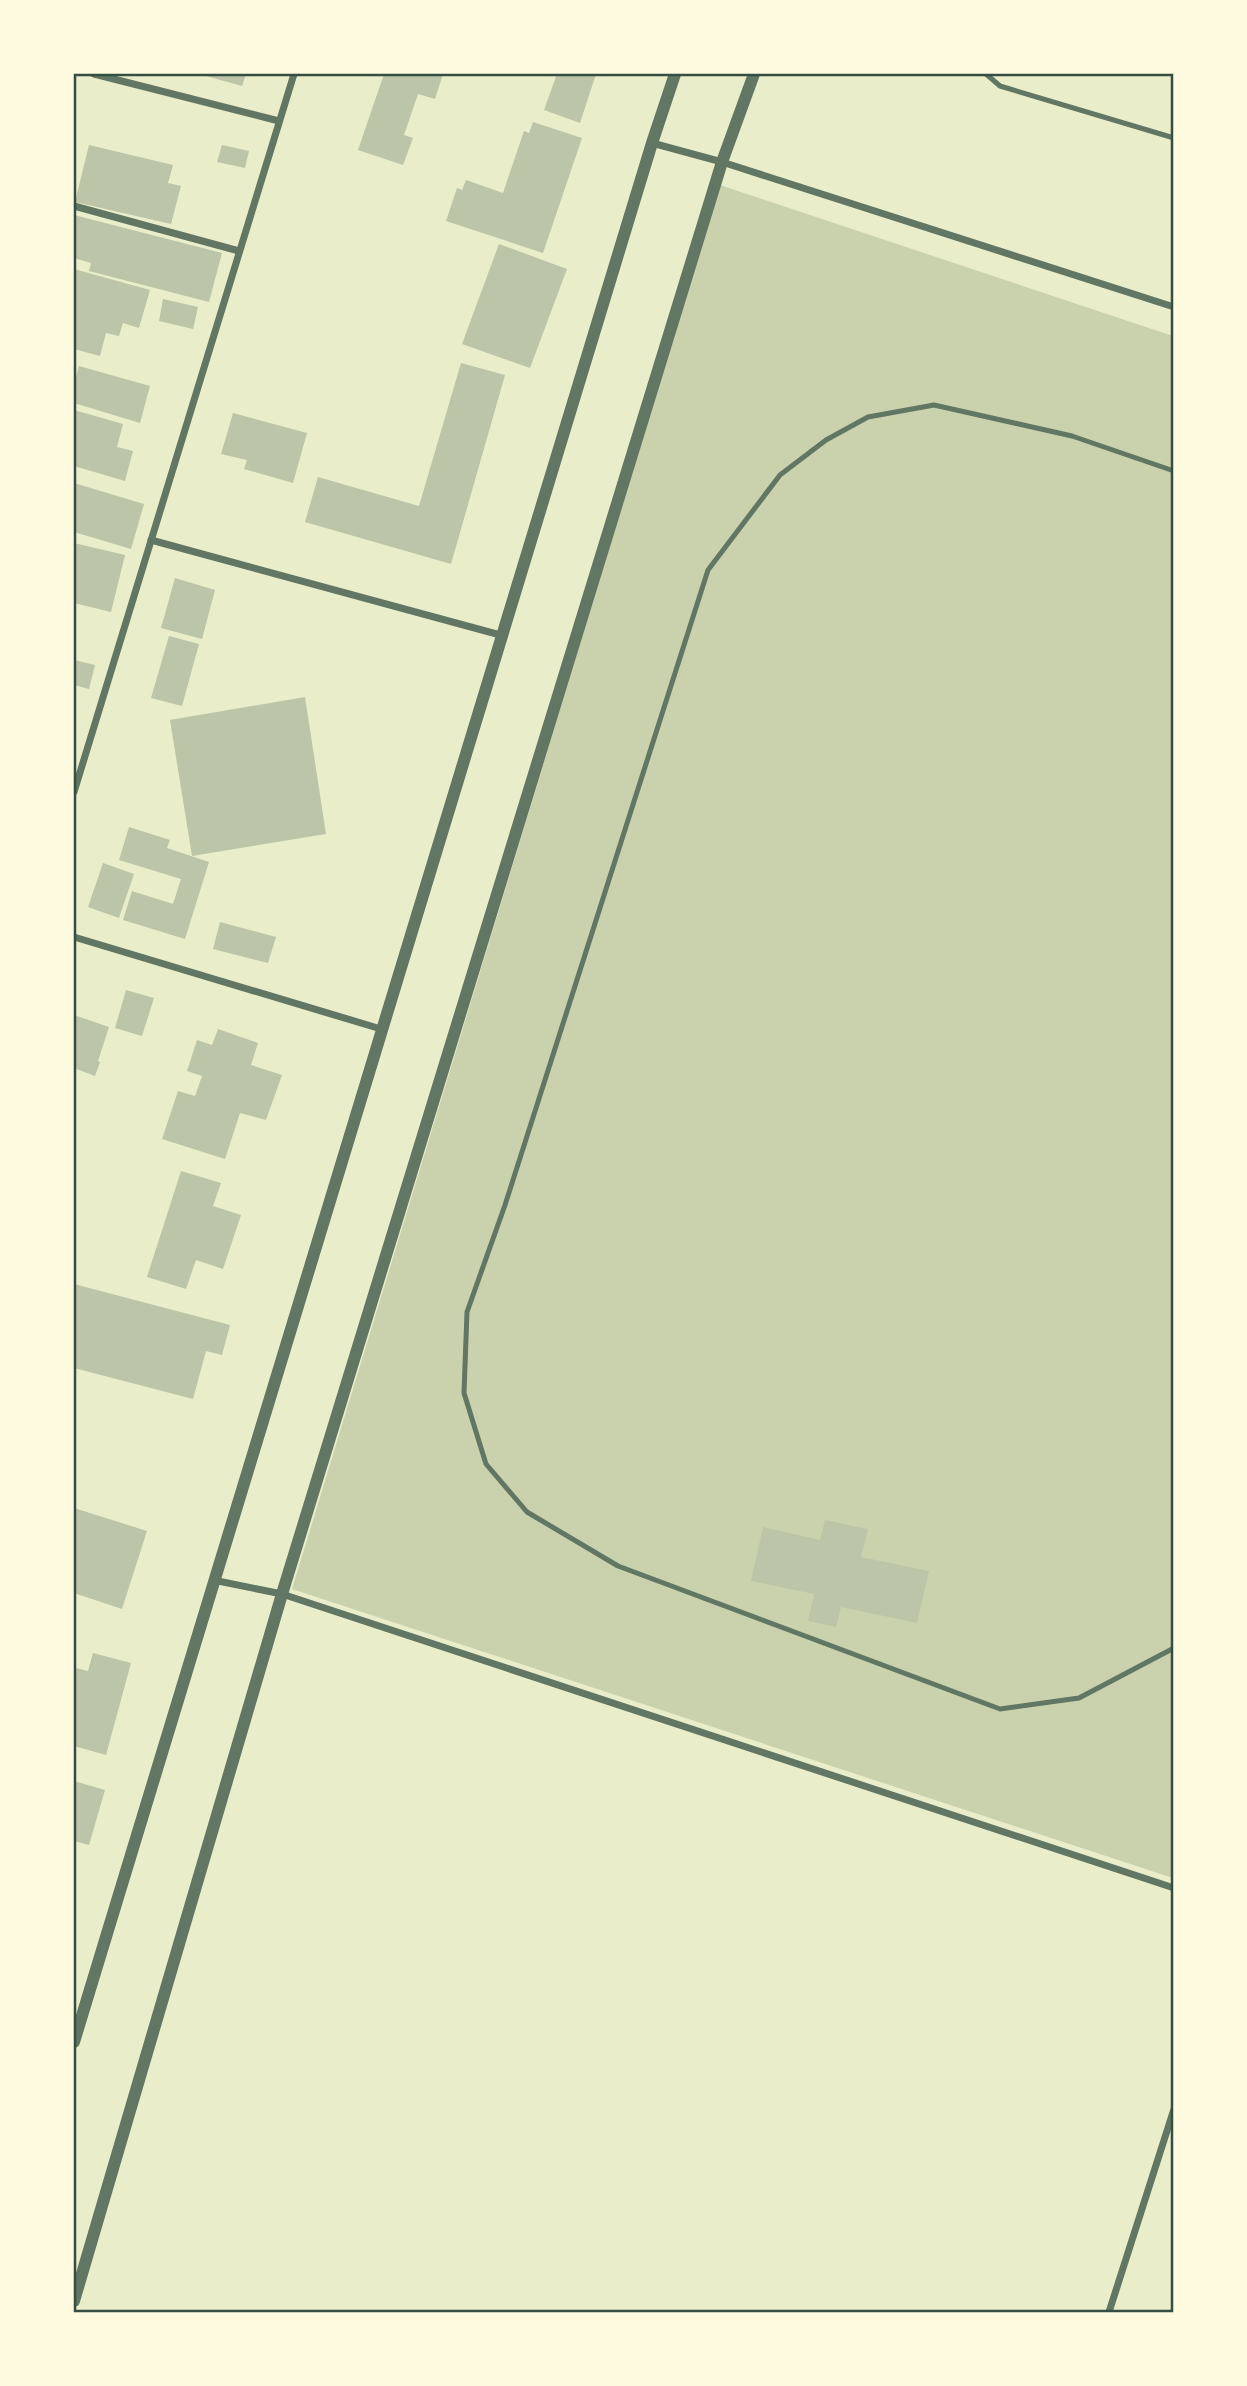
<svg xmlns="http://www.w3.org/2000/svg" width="1247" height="2386" viewBox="0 0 1247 2386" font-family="'Fira Sans Condensed',sans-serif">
<rect width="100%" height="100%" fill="#e9edc9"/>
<path fill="#cad2ad" d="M720 185 1173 336V1878L292 1589Z"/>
<g fill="#bcc5a7">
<path d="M199 74H246L242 86Z"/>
<path d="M384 74H443L435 99 418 94 404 135 413 138 403 165 358 150Z"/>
<path d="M557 74H596L580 123 544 110Z"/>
<path d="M533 122 582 138 543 253 446 221 457 188 462 190 466 180 503 193 524 131 529 133Z"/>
<path d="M89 145 173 165 168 183 181 186 171 224 75 202Z"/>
<path d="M222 145 249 151 245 168 217 162Z"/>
<path d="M74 215 222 253 209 302 89 271 91 263 74 258Z"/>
<path d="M499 244 567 269 530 368 462 344Z"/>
<path d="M74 269 150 290 139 328 123 323 119 336 106 333 100 356 74 349Z"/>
<path d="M163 299 198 307 193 329 159 321Z"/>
<path d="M461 363 505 375 451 564 305 522 318 477 419 506Z"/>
<path d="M79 366 150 386 140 423 74 403V384Z"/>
<path d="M74 410 123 424 117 447 133 451 125 481 74 466Z"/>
<path d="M233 413 307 433 293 483 244 469 247 460 221 454Z"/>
<path d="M74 483 144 504 131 549 74 532Z"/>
<path d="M74 543 125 555 111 612 74 603Z"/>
<path d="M175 578 215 590 202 639 161 628Z"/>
<path d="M169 636 199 644 182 706 151 698Z"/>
<path d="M74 660 95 665 89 689 74 685Z"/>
<path d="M305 697 326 834 192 856 170 720Z"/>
<path d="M129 827 170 840 167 848 209 862 185 939 123 920 132 891 173 904 181 879 119 860Z"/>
<path d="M103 863 134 874 119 918 88 907Z"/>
<path d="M220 922 276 937 268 963 213 949Z"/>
<path d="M126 990 154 998 142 1036 115 1028Z"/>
<path d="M74 1015 109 1027 98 1061 100 1062 95 1076 74 1068Z"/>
<path d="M218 1029 258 1043 251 1065 282 1075 266 1120 240 1113 225 1159 162 1139 178 1091 195 1096 202 1076 187 1071 197 1040 212 1045Z"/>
<path d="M181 1171 221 1183 213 1206 241 1215 223 1269 196 1260 186 1289 147 1277Z"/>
<path d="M74 1284 230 1325 222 1355 206 1351 193 1399 74 1368Z"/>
<path d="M74 1508 147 1531 122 1609 74 1593Z"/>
<path d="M825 1520 868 1529 861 1557 929 1571 917 1623 841 1607 836 1627 808 1621 814 1594 751 1581 763 1527 820 1540Z"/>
<path d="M93 1653 131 1663 106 1755 74 1746 75 1710H74V1678L76 1668 88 1671Z"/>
<path d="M74 1781 105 1790 89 1845 74 1841Z"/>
</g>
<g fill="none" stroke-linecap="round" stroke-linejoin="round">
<g stroke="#617663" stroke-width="5">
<path d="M986 74 1000 86 1174 138"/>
<path d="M1174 471 1072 436 934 405 868 417 826 440 780 475 708 570 505 1205 467 1312 464 1393 486 1464 527 1512 618 1566 1000 1709 1079 1698 1174 1648"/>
</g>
<g stroke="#617663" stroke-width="7">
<path d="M94 74 279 121"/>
<path d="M652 143 722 162 1174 307"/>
<path d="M74 206 239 251"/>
<path d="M151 540 504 636"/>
<path d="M74 792 294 74"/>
<path d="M74 937 381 1029"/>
<path d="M213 1580 282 1594 1174 1888"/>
<path d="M1109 2312 1174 2109"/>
</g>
<g stroke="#617663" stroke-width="12">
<path d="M74 2042C265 1408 462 776 652 143L675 74"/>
<path d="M74 2301 282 1594 722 162 754 74"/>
</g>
</g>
<rect width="1247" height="2386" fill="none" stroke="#fefae0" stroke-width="150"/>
<rect x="75" y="75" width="1097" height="2236" fill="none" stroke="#344e41" stroke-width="2.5"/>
</svg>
